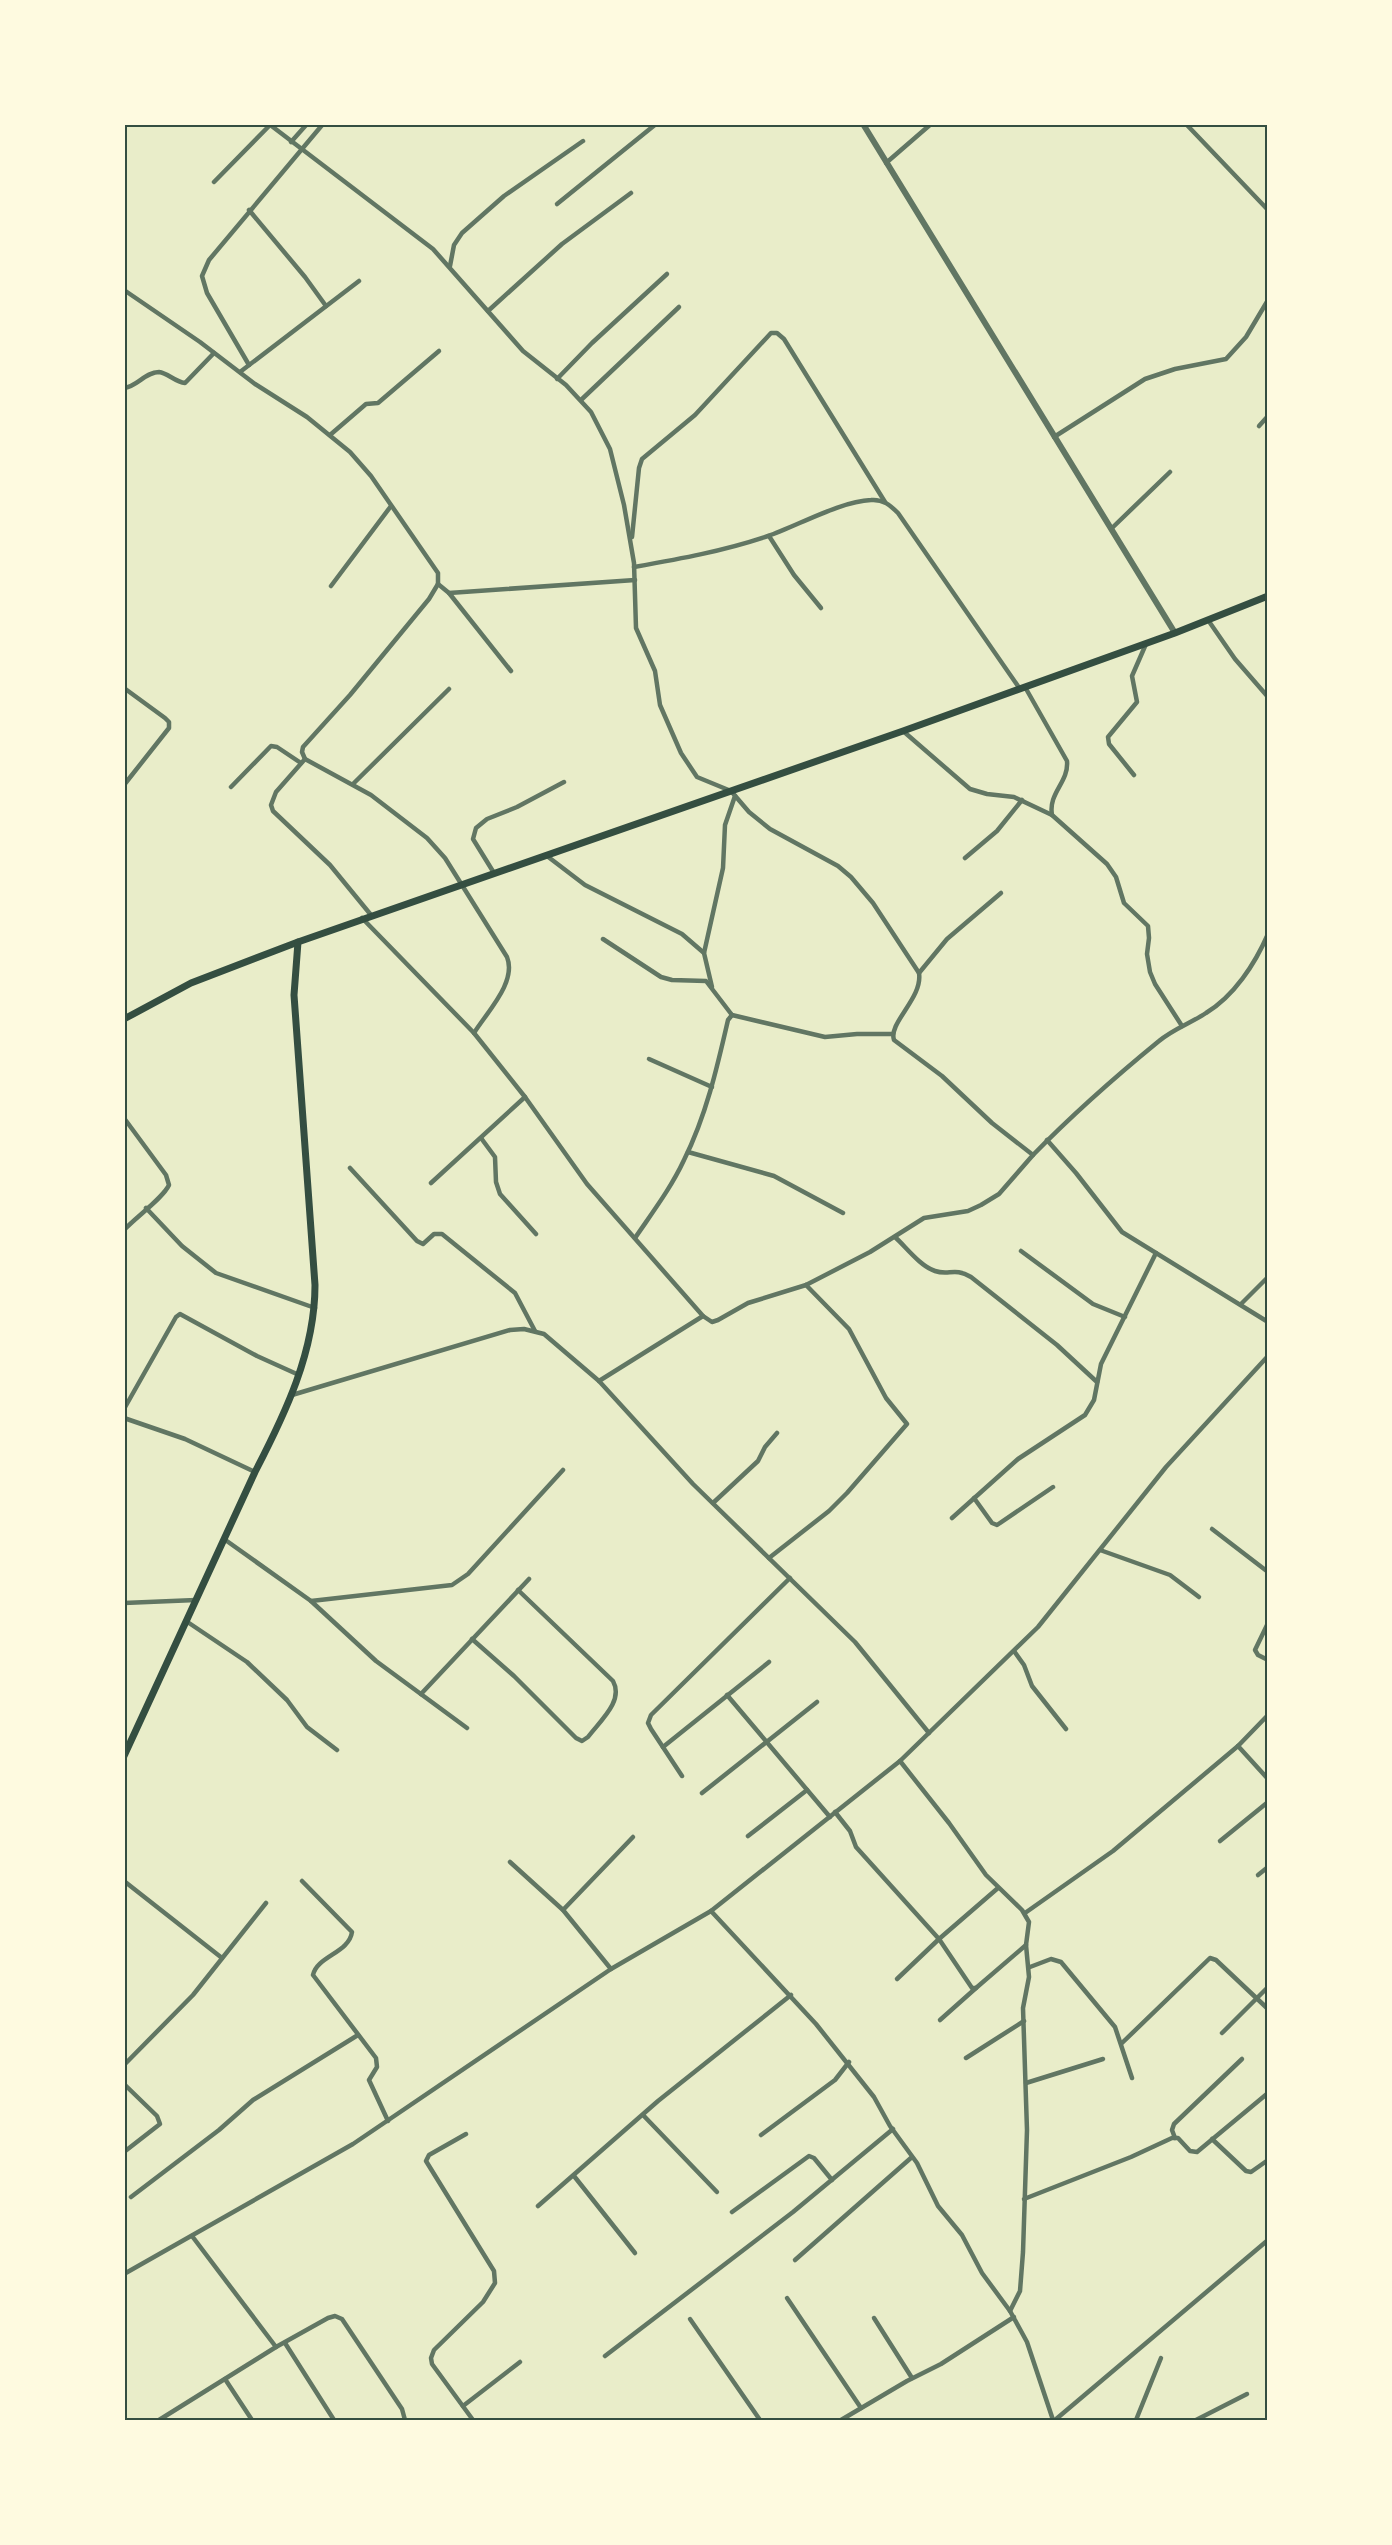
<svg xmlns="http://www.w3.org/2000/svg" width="1392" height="2545" viewBox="0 0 1392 2545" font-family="Lato,sans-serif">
<rect width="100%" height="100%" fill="#e9edc9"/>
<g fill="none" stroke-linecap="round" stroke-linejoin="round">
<g stroke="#617663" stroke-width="4.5">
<path d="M269 124 433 249 523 351 566 385 591 412 610 449 624 505 634 563 636 628 655 671 660 705 681 753 697 777 731 791 749 812 770 829 838 866 851 877 873 903 919 973C923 998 888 1023 894 1040L942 1076 992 1123 1033 1155 999 1194 981 1205 968 1211 924 1218 870 1252 806 1285 748 1303 718 1320 712 1322 703 1316"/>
<path d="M1186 124 1268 210"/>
<path d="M291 142 307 124"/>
<path d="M886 163 931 124"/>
<path d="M214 182 270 125"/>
<path d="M557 204 656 124"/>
<path d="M249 210 305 277 326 306"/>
<path d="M450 266 454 245 462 233 504 196 583 141"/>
<path d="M124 290 200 342 255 384 307 417 350 452 371 476 438 573V584L429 599 350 695 303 747 302 752 305 759 371 795 427 838 445 858 507 957C517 982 487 1012 474 1033"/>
<path d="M488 311 562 244 631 193"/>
<path d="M249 365 207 293 202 276 209 260 323 124"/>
<path d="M240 372 359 281"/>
<path d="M557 379 592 343 667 274"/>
<path d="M124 388C137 387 145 372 159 372 168 373 175 382 185 383L214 353"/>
<path d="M581 400 679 307"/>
<path d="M1259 426 1268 416"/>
<path d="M330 435 366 404 378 403 439 351"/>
<path d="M1054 437 1145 379 1175 369 1226 359 1246 337 1268 300"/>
<path d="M1111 529 1170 472"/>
<path d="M769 536 794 575 821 608"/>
<path d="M632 537 639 468 642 459 695 415 771 333H777L784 339 885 502"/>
<path d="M634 567C679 559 724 551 768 536 797 526 841 501 871 500 883 499 890 505 898 513L1020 689"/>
<path d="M438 584 449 593 511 671"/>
<path d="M331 586 391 506"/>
<path d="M449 593 635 580"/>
<path d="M1208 620 1235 659 1268 697"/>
<path d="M1025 687 1067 761C1069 782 1048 793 1052 815L1107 864 1116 877 1124 903 1148 926 1149 938 1147 954 1150 972 1155 984 1182 1026"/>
<path d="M124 688 165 718 169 722V728L124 785"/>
<path d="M903 731 970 789 987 794 1014 797 1052 815"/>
<path d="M305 759 276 792 271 805 273 811 330 865 371 915"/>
<path d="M1134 775 1109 744 1108 737 1137 702 1132 676 1146 644"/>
<path d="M353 784 449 689"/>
<path d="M231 787 271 746 277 747 301 763"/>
<path d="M547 856 585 885 682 934 704 953"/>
<path d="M965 858 997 831 1022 800"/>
<path d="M494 873 473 839 476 828 487 819 517 807 564 782"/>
<path d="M362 918 474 1033 525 1097 587 1184 703 1316 599 1381"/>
<path d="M603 939 661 977 672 980 706 981 732 1015"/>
<path d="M919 973 947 939 1001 893"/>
<path d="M712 987 704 953 723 868 725 825 735 796"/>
<path d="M649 1059 712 1087"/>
<path d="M124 1118 166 1175 169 1185C163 1198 136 1217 124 1230"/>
<path d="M481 1138 495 1157 496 1182 500 1194 536 1234"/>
<path d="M1047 1140 1076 1173 1122 1232 1268 1322"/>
<path d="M688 1152 774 1176 843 1213"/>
<path d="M1033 1155C1073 1114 1115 1077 1159 1041 1173 1029 1191 1023 1206 1013 1234 996 1255 964 1268 934"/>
<path d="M350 1168 417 1241 423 1244 434 1234H442L515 1293 535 1331"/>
<path d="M431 1183 525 1097"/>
<path d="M146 1208 182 1246 216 1273 315 1308"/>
<path d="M895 1237C906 1247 920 1266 935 1271 949 1276 954 1267 971 1277L1057 1345 1097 1382"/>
<path d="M635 1238C652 1213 671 1188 684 1160 706 1116 717 1068 728 1020L732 1015 825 1037 857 1034H892"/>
<path d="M1021 1251 1093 1304 1125 1317"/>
<path d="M1241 1304 1268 1277"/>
<path d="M292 1395 510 1330 524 1329 544 1334 599 1381 693 1484 855 1642 929 1733"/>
<path d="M124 1409 176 1317 180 1314 257 1356 299 1375"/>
<path d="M124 1418 185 1439 255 1472"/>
<path d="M974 1498 992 1523 997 1525 1053 1487"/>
<path d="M713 1503 758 1461 765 1447 777 1433"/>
<path d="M952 1518 1018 1459 1085 1415 1094 1400 1101 1364 1156 1253"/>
<path d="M1212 1529 1268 1572"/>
<path d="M224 1539 311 1601 376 1661 467 1728"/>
<path d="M1100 1550 1170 1575 1199 1597"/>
<path d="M769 1558 829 1511 847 1493 907 1424 886 1398 849 1329 806 1285"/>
<path d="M311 1601 452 1585 468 1574 563 1470"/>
<path d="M124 1603 196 1600"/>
<path d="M186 1621 247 1662 287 1700 307 1727 337 1750"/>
<path d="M1268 1623 1255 1650 1258 1655 1268 1660"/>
<path d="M472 1639 514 1676 576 1738 582 1741 588 1737C600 1721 624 1701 613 1681L518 1590"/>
<path d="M1014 1651 1024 1665 1032 1686 1066 1729"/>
<path d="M421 1694 529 1579"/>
<path d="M727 1695 830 1817"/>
<path d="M1238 1746 1268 1779"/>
<path d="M663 1747 769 1662"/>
<path d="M900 1761 949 1823 986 1875 1022 1910 1029 1922 1026 1945 1029 1977 1023 2008 1027 2130 1023 2252 1020 2291 1010 2311"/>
<path d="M682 1776 651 1729 648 1723 651 1715 790 1578"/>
<path d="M702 1793 817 1702"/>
<path d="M835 1812 850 1831 856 1847 939 1939 972 1988H976L1026 1945"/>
<path d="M748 1836 807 1790"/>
<path d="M1220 1841 1268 1802"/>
<path d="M510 1862 563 1910 611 1969"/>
<path d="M1258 1875 1268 1867"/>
<path d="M124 1881 222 1958"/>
<path d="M302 1881 352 1932C349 1953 317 1956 313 1975L376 2058 377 2067 369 2080 388 2121"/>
<path d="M563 1910 633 1837"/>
<path d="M711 1911 816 2024 874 2097 890 2126 917 2163 938 2206 962 2235 982 2273 1010 2311 1027 2342 1053 2420"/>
<path d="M1025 1913 1113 1851 1238 1746 1268 1715"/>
<path d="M1030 1967 1051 1959 1061 1962 1115 2027 1132 2078"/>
<path d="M897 1979 939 1939 998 1888"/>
<path d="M940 2020 976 1988"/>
<path d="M1222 2033 1268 1987"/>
<path d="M1122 2043 1210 1958 1216 1960 1268 2009"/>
<path d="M966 2058 1024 2021"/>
<path d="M124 2065 193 1995 266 1903"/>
<path d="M1026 2083 1103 2059"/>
<path d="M124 2084 157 2116 160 2124 124 2152"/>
<path d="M643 2115 717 2192"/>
<path d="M466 2134 429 2155 426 2161 494 2271 495 2283 483 2302 434 2350 431 2358 432 2364 473 2420"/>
<path d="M761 2135 835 2080 849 2062"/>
<path d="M1175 2138 1172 2130 1174 2124 1242 2059"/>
<path d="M1212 2139 1246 2171 1251 2172 1268 2160"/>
<path d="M574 2176 635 2253"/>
<path d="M131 2197 219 2130 253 2100 358 2035"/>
<path d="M1024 2199 1131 2157 1172 2138H1178L1190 2151 1197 2152 1268 2093"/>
<path d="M538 2206 658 2101 791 1995"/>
<path d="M732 2212 809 2156 814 2158 832 2180"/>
<path d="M192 2236 276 2347 328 2318 335 2316 342 2319 402 2409 405 2420"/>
<path d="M795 2260 912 2157"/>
<path d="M124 2274 353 2144 611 1969 711 1911 900 1761 1038 1627 1166 1467 1268 1356"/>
<path d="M787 2298 861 2408"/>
<path d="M874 2318 912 2378"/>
<path d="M690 2319 760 2420"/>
<path d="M285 2343 334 2420"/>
<path d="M605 2356 793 2212 893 2129"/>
<path d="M225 2379 252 2420"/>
<path d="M463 2406 520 2362"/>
<path d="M159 2420 276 2347"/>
<path d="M841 2420 907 2381 941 2364 1014 2317"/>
<path d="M1055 2420 1268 2240"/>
<path d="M1136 2420 1161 2358"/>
<path d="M1196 2420 1247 2394"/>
</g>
<path stroke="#617663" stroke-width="6" d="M863 124 1175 633"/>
<g stroke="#344e41" stroke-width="7">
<path d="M124 1019 191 983 298 942"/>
<path d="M124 1756 255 1472C285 1414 315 1352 315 1285L294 995 298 942 903 731 1175 633 1268 596"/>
</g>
</g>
<rect width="1392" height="2545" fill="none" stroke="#fefae0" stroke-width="252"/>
<rect x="126" y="126" width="1140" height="2293" fill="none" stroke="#344e41" stroke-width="2"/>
</svg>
